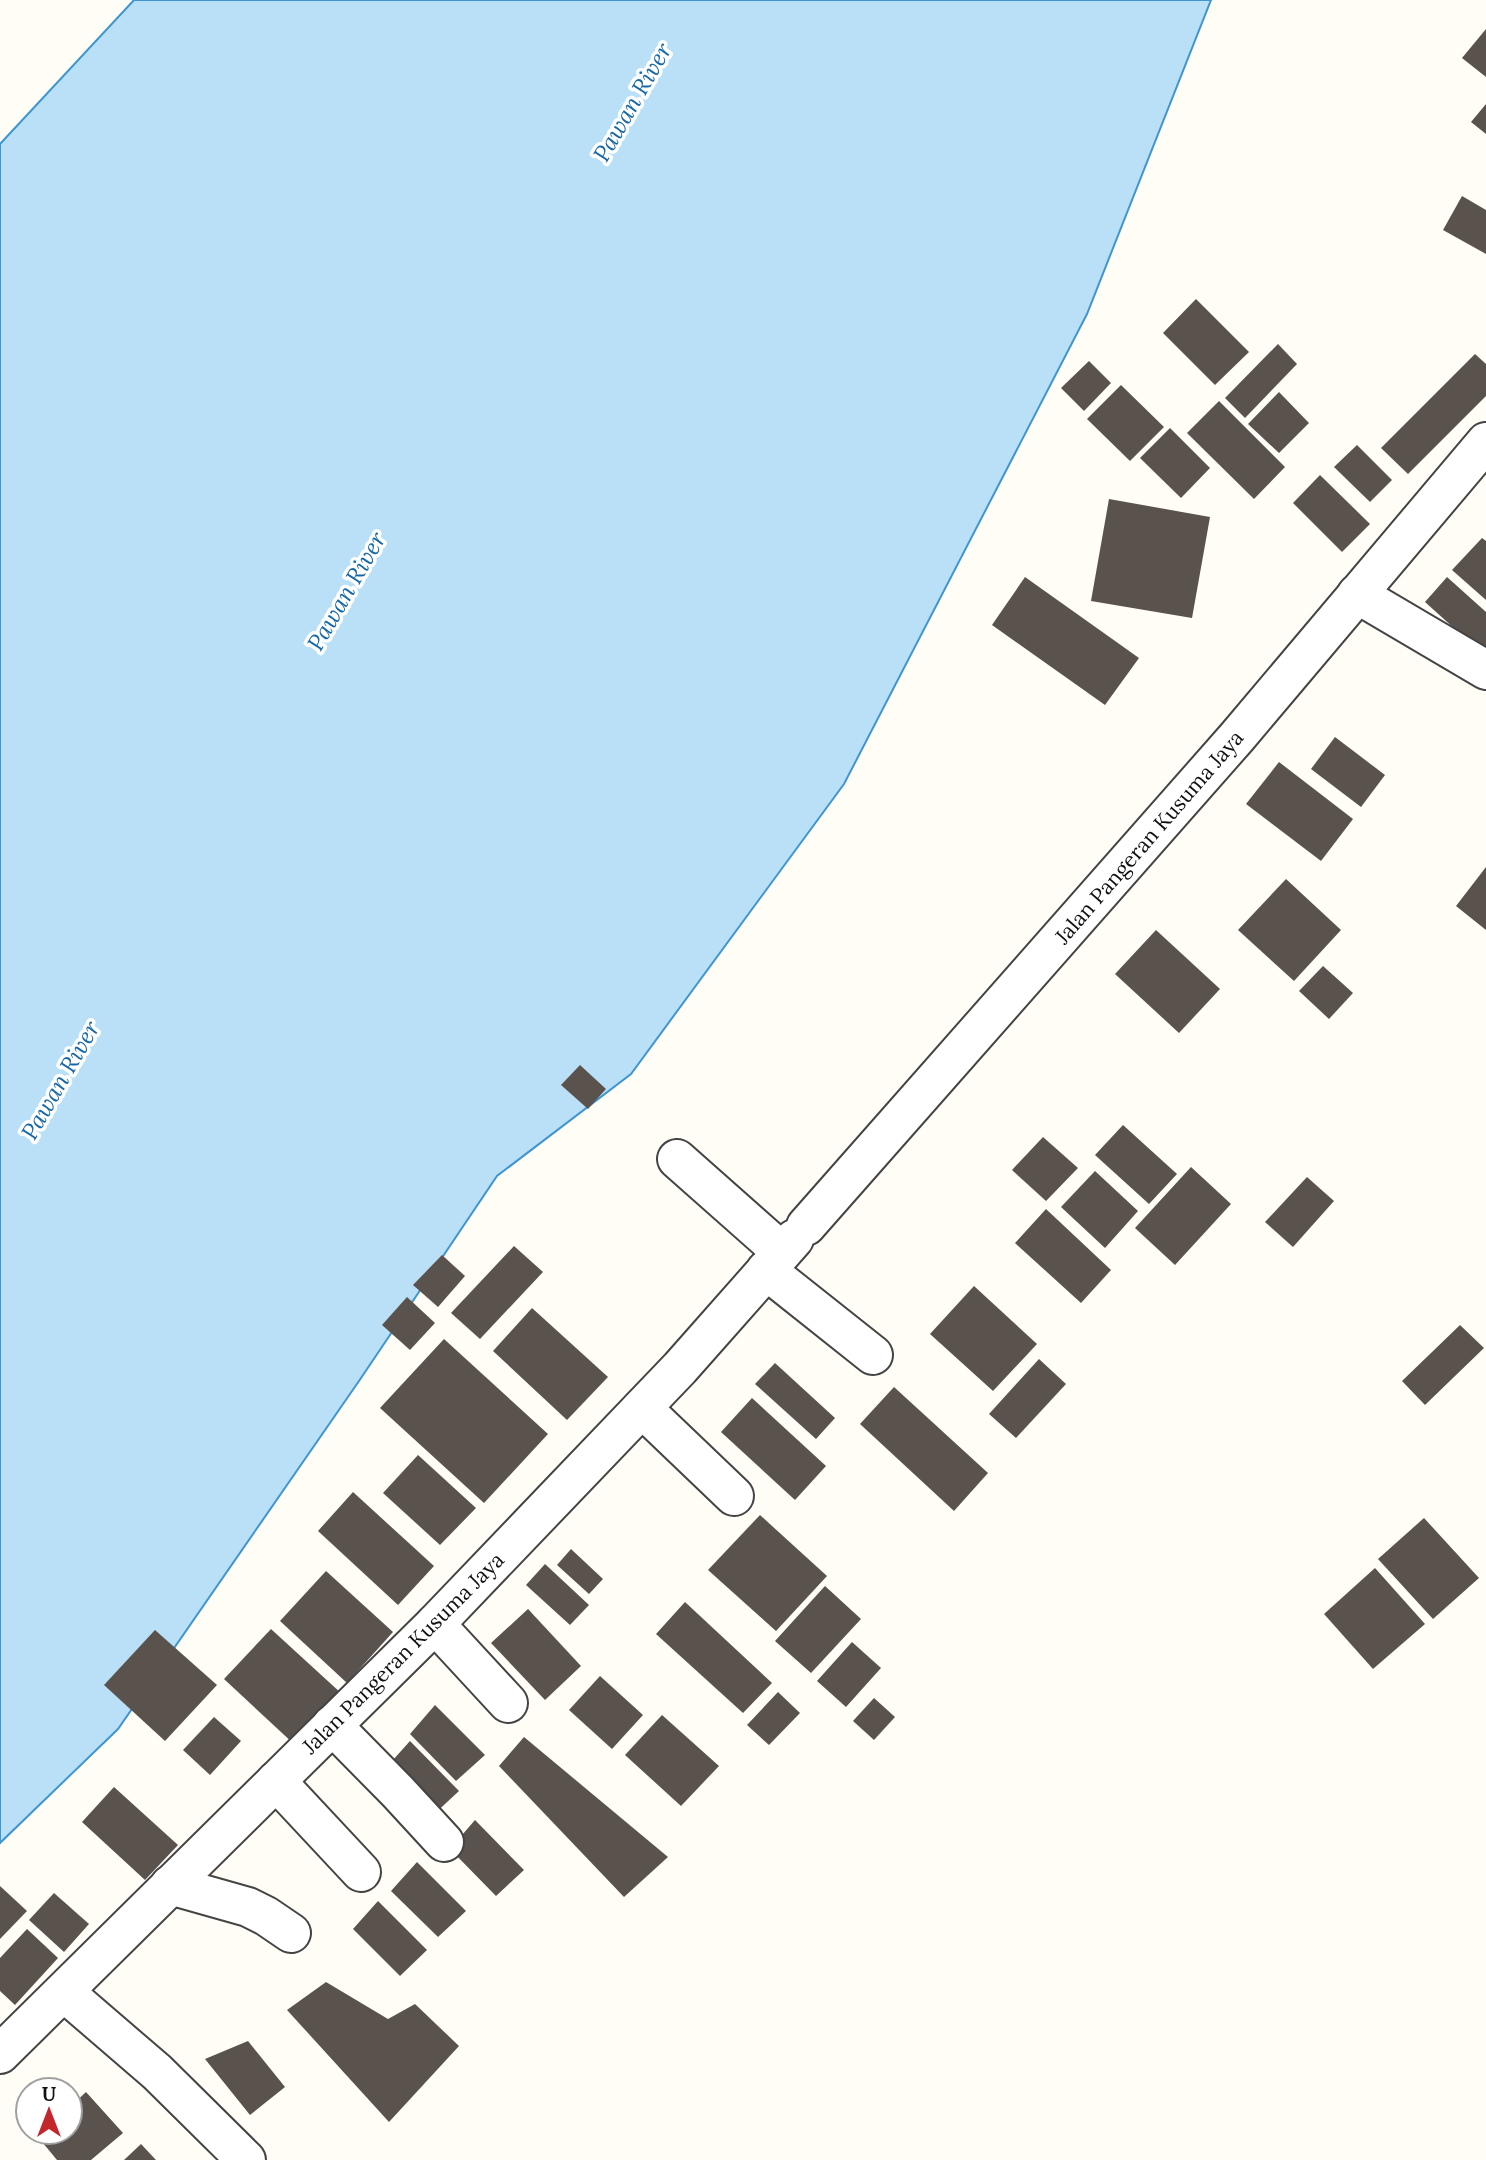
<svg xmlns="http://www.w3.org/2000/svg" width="1486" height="2160" viewBox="0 0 1486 2160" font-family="Lora,serif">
<rect width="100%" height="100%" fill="#fffdf5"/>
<path fill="#b9e0f7" stroke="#3f96cf" stroke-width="2" d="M134 0H1211L1087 314 844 784 631 1074 497 1176 359 1381 118 1729 0 1843V144Z"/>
<g fill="#5a524d">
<path d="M1486 29V77L1462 58Z"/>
<path d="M1486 104V134L1471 122Z"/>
<path d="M1462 196 1486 210V254L1443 230Z"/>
<path d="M1196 299 1249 352 1215 385 1163 333Z"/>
<path d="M1278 344 1297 364 1245 418 1225 398Z"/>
<path d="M1475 354 1486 364V396L1408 474 1381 448Z"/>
<path d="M1089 361 1111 383 1084 411 1061 388Z"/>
<path d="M1121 385 1164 427 1130 461 1087 419Z"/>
<path d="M1279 392 1309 423 1279 453 1248 424Z"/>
<path d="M1219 401 1285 467 1254 499 1187 433Z"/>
<path d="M1170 428 1210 468 1181 498 1140 458Z"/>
<path d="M1357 445 1392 480 1370 502 1334 467Z"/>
<path d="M1320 475 1370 524 1342 552 1293 503Z"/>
<path d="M1109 499 1210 517 1192 618 1091 601Z"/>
<path d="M1482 538 1486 541V600L1452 570Z"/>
<path d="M1025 577 1139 658 1105 705 992 625Z"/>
<path d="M1447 577 1486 612V657L1425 602Z"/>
<path d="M1335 737 1385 775 1361 807 1311 769Z"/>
<path d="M1279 762 1353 819 1321 861 1246 804Z"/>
<path d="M1486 867V930L1456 906Z"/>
<path d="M1286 879 1341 930 1294 981 1238 930Z"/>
<path d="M1156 930 1220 989 1179 1033 1115 974Z"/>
<path d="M1323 966 1353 993 1329 1019 1299 991Z"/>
<path d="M580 1065 606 1089 588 1109 561 1085Z"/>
<path d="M1123 1125 1177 1174 1149 1204 1095 1155Z"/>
<path d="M1043 1137 1078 1168 1046 1201 1012 1170Z"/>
<path d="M1191 1167 1231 1204 1175 1265 1135 1228Z"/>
<path d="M1095 1171 1138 1211 1105 1248 1061 1207Z"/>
<path d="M1307 1177 1334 1201 1293 1247 1265 1222Z"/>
<path d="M1046 1209 1111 1270 1081 1303 1015 1243Z"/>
<path d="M514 1246 543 1272 480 1339 451 1313Z"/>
<path d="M442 1255 465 1276 438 1307 413 1285Z"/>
<path d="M974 1286 1037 1344 993 1391 930 1334Z"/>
<path d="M407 1297 435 1323 410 1350 382 1325Z"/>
<path d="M532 1308 608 1377 567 1420 493 1351Z"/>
<path d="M1460 1325 1484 1348 1425 1405 1402 1381Z"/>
<path d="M444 1339 548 1434 484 1503 380 1408Z"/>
<path d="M1039 1359 1066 1384 1016 1438 989 1414Z"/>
<path d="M775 1363 835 1418 816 1439 755 1384Z"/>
<path d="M894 1387 988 1473 954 1511 860 1424Z"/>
<path d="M752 1398 826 1466 795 1500 721 1432Z"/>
<path d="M418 1455 476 1508 440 1545 383 1493Z"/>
<path d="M353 1492 434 1566 398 1605 318 1531Z"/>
<path d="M760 1515 827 1576 776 1631 708 1570Z"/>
<path d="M1424 1518 1479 1578 1433 1619 1378 1559Z"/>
<path d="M571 1549 603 1579 589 1594 557 1565Z"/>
<path d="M545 1564 589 1605 570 1625 526 1585Z"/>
<path d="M1375 1568 1425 1624 1373 1669 1324 1614Z"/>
<path d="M326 1571 393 1632 347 1683 280 1621Z"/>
<path d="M825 1586 861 1619 811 1673 775 1641Z"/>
<path d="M685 1602 772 1683 743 1713 656 1634Z"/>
<path d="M528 1609 581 1666 545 1700 491 1643Z"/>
<path d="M271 1629 342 1694 295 1745 224 1679Z"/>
<path d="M155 1630 217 1685 165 1741 104 1685Z"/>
<path d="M852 1642 881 1668 846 1707 817 1681Z"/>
<path d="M600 1676 643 1715 612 1749 569 1710Z"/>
<path d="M778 1692 800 1713 769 1745 747 1725Z"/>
<path d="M874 1698 895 1717 874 1740 853 1721Z"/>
<path d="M435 1705 485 1755 456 1781 410 1734Z"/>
<path d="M662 1715 719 1766 681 1806 625 1755Z"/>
<path d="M214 1717 241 1741 210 1775 183 1750Z"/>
<path d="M524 1737 668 1857 624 1897 499 1766Z"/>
<path d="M410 1741 459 1791 431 1817 384 1770Z"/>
<path d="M114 1787 178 1845 145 1880 82 1822Z"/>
<path d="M475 1820 524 1870 496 1896 450 1849Z"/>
<path d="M417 1862 466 1911 438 1937 391 1891Z"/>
<path d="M0 1886 27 1911 0 1939Z"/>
<path d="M54 1893 89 1924 64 1952 29 1920Z"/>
<path d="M378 1901 427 1950 400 1976 353 1929Z"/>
<path d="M27 1929 58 1958 15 2005 0 1991V1958Z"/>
<path d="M326 1982 388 2019 415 2004 459 2046 389 2122 287 2010Z"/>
<path d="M248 2041 285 2087 250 2115 205 2059Z"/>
<path d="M86 2092 123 2133 91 2160H57L38 2137 43 2132H70V2107Z"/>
<path d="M141 2144 156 2160H124Z"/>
</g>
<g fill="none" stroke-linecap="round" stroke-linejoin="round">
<defs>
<g id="minor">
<path d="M1357 594 1486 670"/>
<path d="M677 1159 782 1252"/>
<path d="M806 1226 1237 737 1486 442"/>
<path d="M766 1270 873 1355"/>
<path d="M642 1408 734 1496"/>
<path d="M435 1624 508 1703"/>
<path d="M332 1725 398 1792 444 1842"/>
<path d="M276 1781 361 1872"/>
<path d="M170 1885 248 1907 266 1916 291 1933"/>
<path d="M64 1992 157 2072 246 2160"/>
<path d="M0 2054 435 1624 680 1368 794 1239"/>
</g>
</defs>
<use href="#minor" stroke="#444" stroke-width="42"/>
<use href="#minor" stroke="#fff" stroke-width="38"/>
</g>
<g text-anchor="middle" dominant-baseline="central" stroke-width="7" stroke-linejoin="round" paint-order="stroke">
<g font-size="21" fill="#111" stroke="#fff">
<text transform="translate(1149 837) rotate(-49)">Jalan Pangeran Kusuma Jaya</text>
<text transform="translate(403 1653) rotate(-45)">Jalan Pangeran Kusuma Jaya</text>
</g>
<g font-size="23" font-style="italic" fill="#1768a6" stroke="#fff">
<text transform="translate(632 102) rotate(-60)">Pawan River</text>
<text transform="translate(346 591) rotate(-60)">Pawan River</text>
<text transform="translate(60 1080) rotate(-60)">Pawan River</text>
</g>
</g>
<g transform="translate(49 2111)"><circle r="33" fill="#ffffff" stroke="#a0a0a0" stroke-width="2"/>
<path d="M0-5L12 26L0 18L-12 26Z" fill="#c4262e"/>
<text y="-10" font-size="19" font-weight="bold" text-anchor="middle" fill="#111111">U</text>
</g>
</svg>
